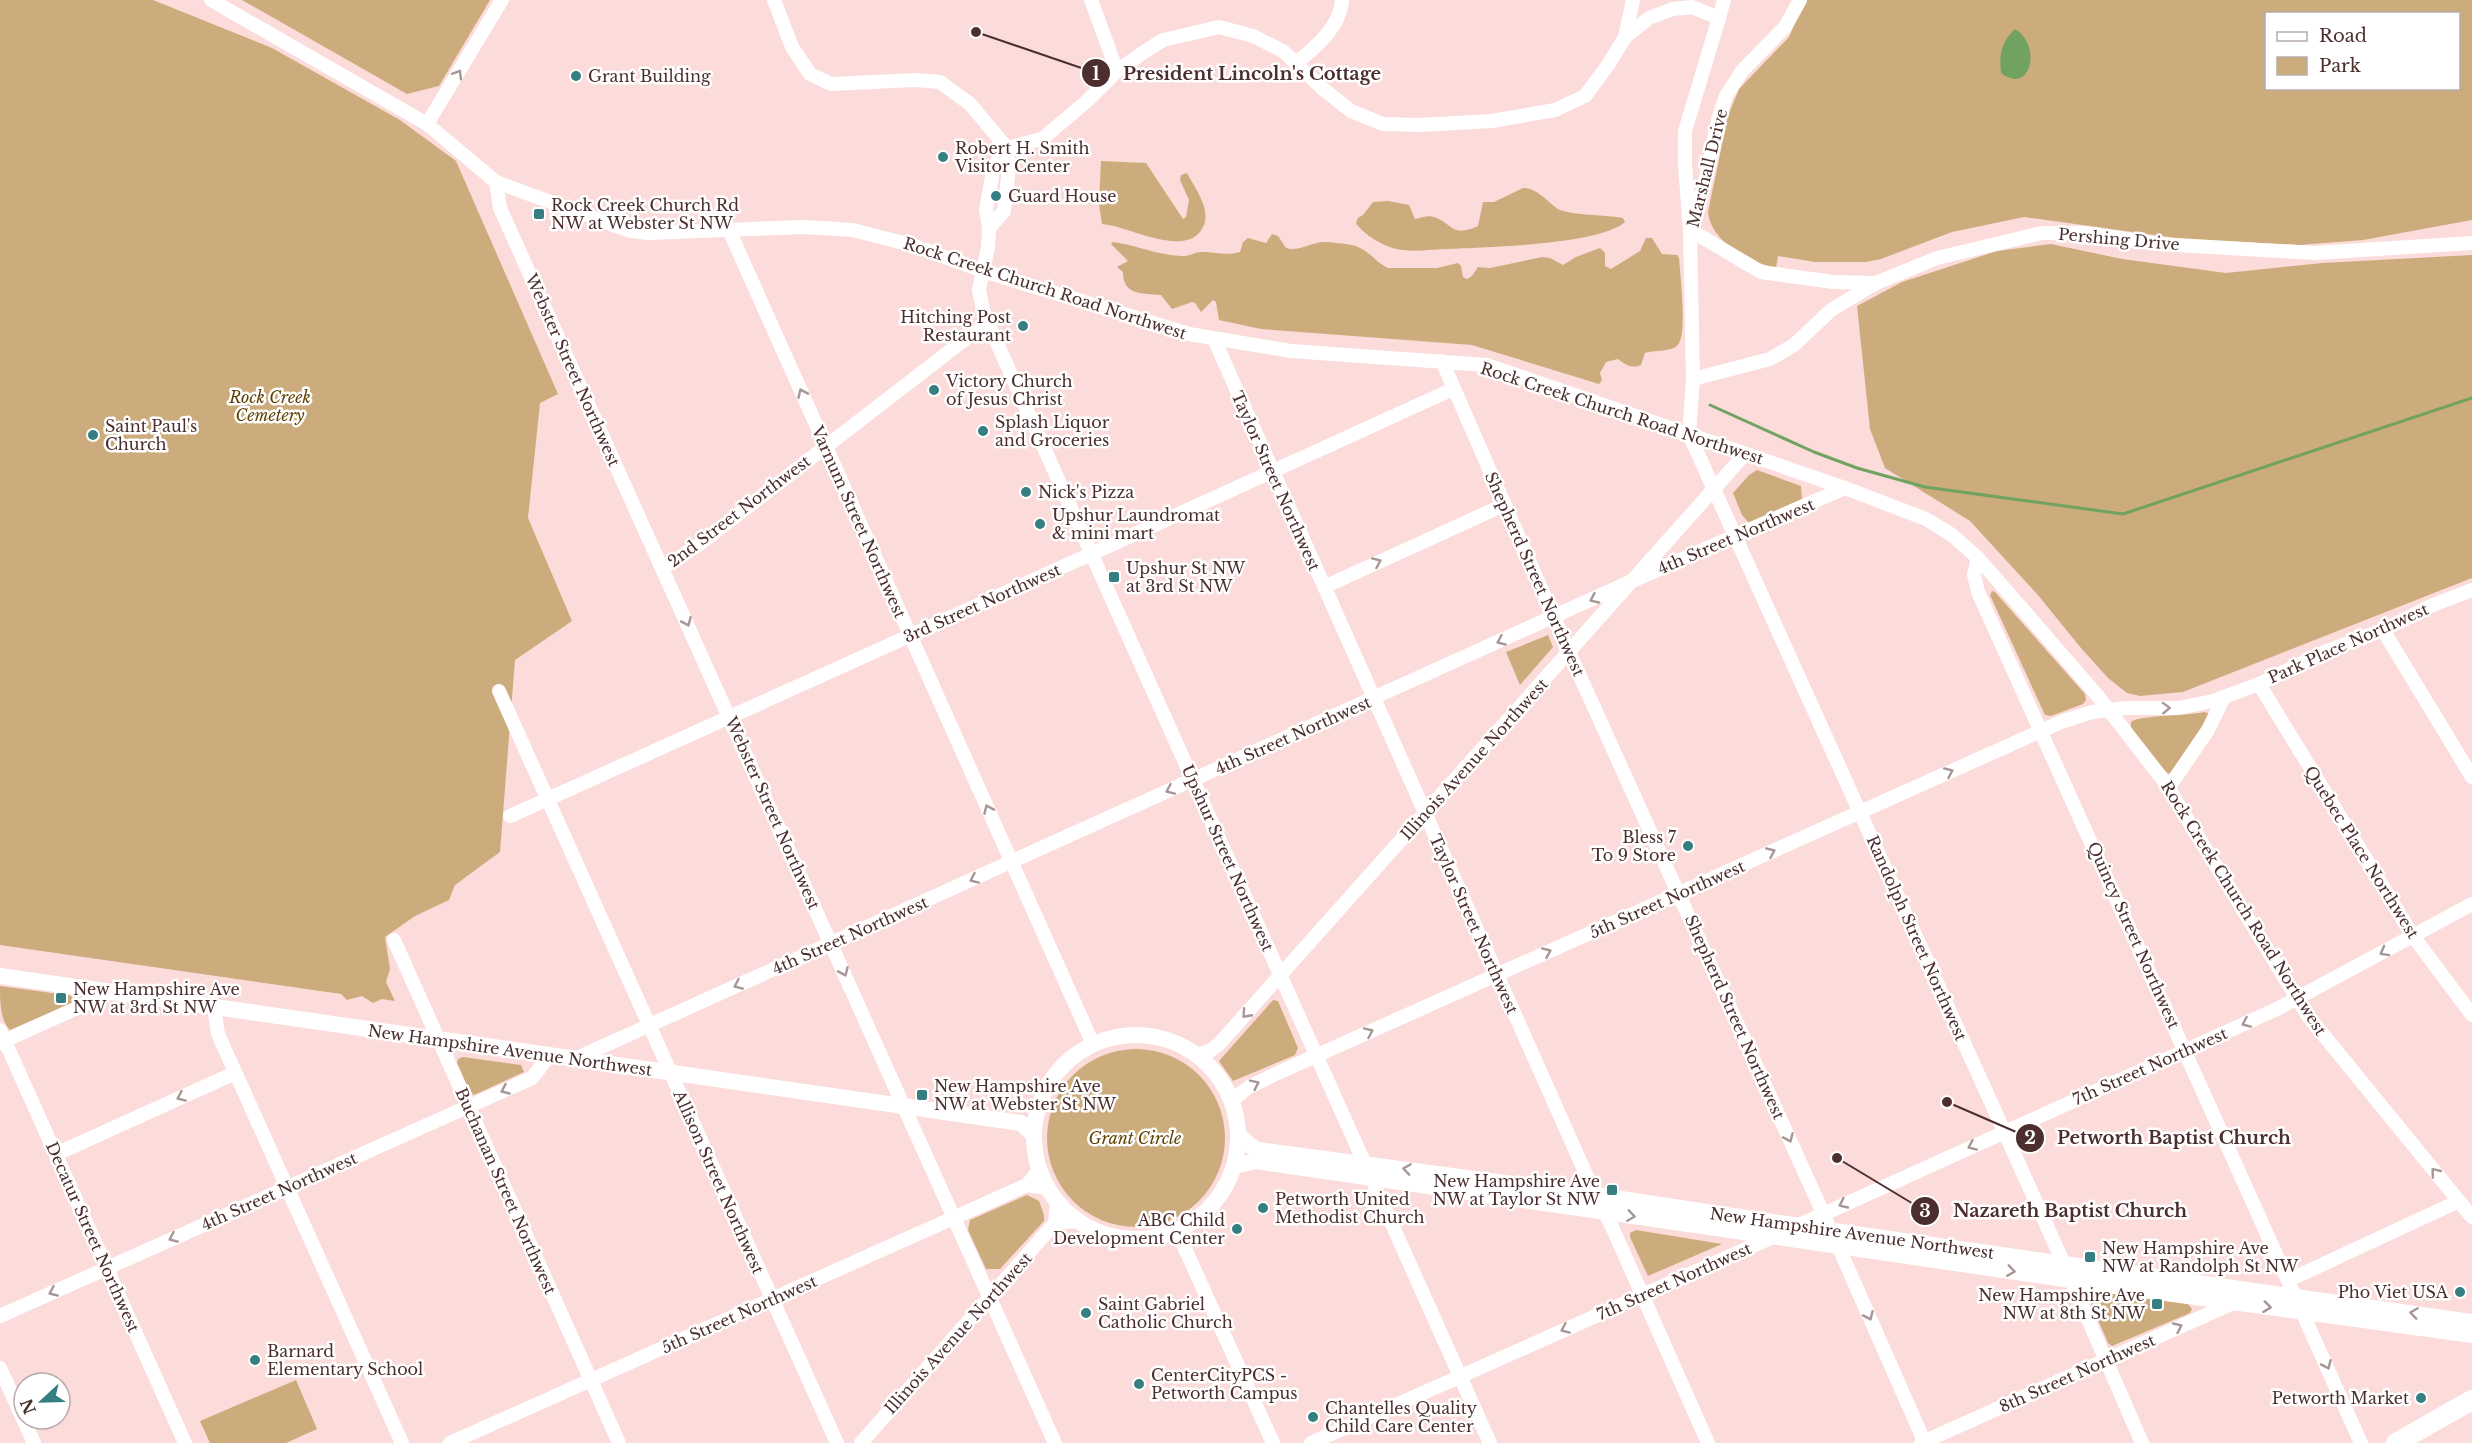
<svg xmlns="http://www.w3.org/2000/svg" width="2472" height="1443" viewBox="0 0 2472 1443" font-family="'Libre Baskerville',serif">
<rect width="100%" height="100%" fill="#fcdbdb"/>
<g fill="#ccac7c" fill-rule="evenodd">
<path d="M0 0H153L272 48 400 120 456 161 558 394 540 403 528 518 572 621 515 660 500 852 455 885 449 900 415 916 385 937 390 969 386 982 395 1001 382 999 373 1003 362 996 347 1000 341 994 0 945Z"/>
<path d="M242 0H490L439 86 407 94Z"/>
<path d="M1805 0H2472V220L2363 240 2299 245 2183 239 2024 217 1952 232 1881 259 1866 262H1815L1778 256 1776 268C1749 262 1711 242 1708 212L1728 116 1739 89 1789 37ZM2266 14H2458V88H2266Z"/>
<path d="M1101 161 1146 163 1183 219 1186 217 1189 200 1180 180 1181 175 1187 173C1196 190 1215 214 1200 232 1180 256 1128 226 1102 224L1099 204Z"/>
<path d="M1523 188C1536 187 1549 203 1558 209 1568 215 1608 215 1623 218L1625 222C1599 245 1486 247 1449 249 1434 249 1418 252 1403 250 1388 249 1364 236 1356 223L1358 218 1363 215 1373 202 1388 201 1409 205 1415 219C1421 218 1428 215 1434 217 1454 224 1451 238 1478 226L1483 202H1494Z"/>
<path d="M1272 234 1278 236 1286 248C1299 252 1309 243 1323 242 1332 242 1344 244 1352 245 1369 249 1376 263 1388 268H1437L1458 263 1461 266 1463 277 1467 279 1472 276 1478 267 1490 268 1542 257 1550 258 1563 265 1576 257 1600 248 1605 253V266L1611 269 1640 251 1646 238H1652L1662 254 1677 255 1679 258C1680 274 1688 337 1677 346 1670 352 1653 350 1645 353L1641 365C1631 369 1626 365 1618 359L1606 362 1600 373 1602 380 1599 384 1472 345 1261 329 1219 320 1216 302 1213 300 1201 312 1195 303 1192 302 1172 309 1161 295C1142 293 1123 296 1123 272L1117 267 1128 261 1111 244 1113 242C1136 245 1157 255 1181 256 1189 257 1196 251 1203 252 1217 252 1226 256 1240 252L1243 242 1248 238 1266 243Z"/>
<path d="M2051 244 2122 259 2226 273 2322 263 2472 255V578L2183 692 2140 696 2127 693 2108 678 2081 648 2037 594 1970 521 1885 468 1870 429 1857 306 1902 282 1997 251Z"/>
<path d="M1757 470 1801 486 1802 499 1749 523 1742 515 1733 493 1749 475Z"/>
<path d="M1992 591 1995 592 2085 694 2086 700 2083 704 2051 716 2045 715 1990 595Z"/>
<path d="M1548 635 1553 647 1520 685 1506 652Z"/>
<path d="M2204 712 2208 713 2210 717 2170 774 2166 772 2131 728V722C2138 715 2189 716 2204 712Z"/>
<path d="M0 986 74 996 76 999 72 1003 10 1030C0 1020 0 1001 0 986Z"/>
<path d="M1273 1000 1278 1001 1298 1048 1295 1055 1233 1081 1219 1061Z"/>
<circle cx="1136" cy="1138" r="89"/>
<path d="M463 1057 521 1065 524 1072 474 1095 470 1092 457 1063 458 1059Z"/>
<path d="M1027 1195 1039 1201 1044 1215V1221L1000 1269H986L968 1230 970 1220Z"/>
<path d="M1636 1230 1722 1244 1648 1276 1630 1237V1233Z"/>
<path d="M2094 1291 2188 1304 2192 1309 2190 1313 2112 1346 2108 1343 2089 1299Z"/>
<path d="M296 1380 317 1429 286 1443H210L200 1421Z"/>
</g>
<path fill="#71a260" d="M2015 29C2043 46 2030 96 2001 73 1999 55 2001 42 2015 29Z"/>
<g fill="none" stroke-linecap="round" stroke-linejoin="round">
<path stroke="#71a260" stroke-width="3" d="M1710 405 1814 452 1857 468 1925 487 2123 514 2472 398"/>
<g stroke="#fff" stroke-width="14">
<path d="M211 0 427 124 496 182 630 231 649 233 804 227 853 230 915 246 983 271 1189 334 1291 351 1487 365 1845 488 1926 519 1952 535 1978 558 2097 695 2164 781 2308 1016 2472 1217"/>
<path d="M774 0 792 47 810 74 831 84 915 80 940 82 970 104 1007 148"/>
<path d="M1091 0 1117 71"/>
<path d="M1800 0 1785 27 1742 71 1726 96 1718 120 1706 178 1690 230 1693 379 1689 434 2064 1264 2142 1443"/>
<path d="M1719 18 1724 0"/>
<path d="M1625 37 1633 0"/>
<path d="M1296 63C1315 48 1341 26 1342 0"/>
<path d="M427 124 502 0"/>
<path d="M1007 148 994 166 986 210 989 228 988 247 979 290 984 314 1490 1443"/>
<path d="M1007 148 1042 139 1087 101 1117 71 1144 52 1163 40 1219 27 1253 36 1283 51 1322 88 1351 111 1383 124 1420 125 1492 121 1555 110 1585 96 1608 65 1625 37 1649 18 1673 9 1692 7 1719 18 1685 131V165L1690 230 1761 272 1833 282 1876 283"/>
<path d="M496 182 500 208 1055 1443"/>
<path d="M989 228 1004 211 1009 169 1007 148"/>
<path d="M729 230 1093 1044"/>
<path d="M1214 339 1589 1181 1613 1229 1708 1443"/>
<path d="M1442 361 1569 652 1827 1222"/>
<path d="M1693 379 1770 359 1794 345 1831 310 1876 283 1937 258 2042 233H2085L2159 244 2315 253 2472 243"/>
<path d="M1978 558 1974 575 1978 592 2361 1443"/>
<path d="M663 568 701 543 968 337 989 326"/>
<path d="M1324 587 1504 505"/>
<path d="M2383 630 2472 777"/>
<path d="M2259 684 2413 936 2472 1015"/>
<path d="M499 691 837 1443"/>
<path d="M2169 787 2208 730 2224 697"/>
<path d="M510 816 1091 554 1453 389"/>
<path d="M394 940 619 1443"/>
<path d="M214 1007 218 1034 402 1443"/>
<path d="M0 1030 185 1443"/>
<path d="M0 1043 112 992"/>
<path d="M1197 1055 1210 1051 1219 1044 1745 454"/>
<path d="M577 1058 1632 581 1845 488"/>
<path d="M1231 1101 1249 1087 1282 1071 2061 722 2092 712 2126 708H2178L2213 701 2259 684 2324 652 2383 630 2433 605 2472 590"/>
<path d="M56 1154 235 1073"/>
<path d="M1027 1185 1047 1188"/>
<path d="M1055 1223 1077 1221"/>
<path d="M1795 1227 2277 1009 2472 904"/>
<path d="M1177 1231 1273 1443"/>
<path d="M1835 1239 1925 1443"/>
<path d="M2289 1280 2459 1201"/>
<path d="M0 1316 532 1078 550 1055"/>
<path d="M0 1368 34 1443"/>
<path d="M450 1443 1027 1185 1039 1170"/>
<path d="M861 1443 1055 1223 1057 1203"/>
<path d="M1311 1443 1775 1236"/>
<path d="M1921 1443 2233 1303"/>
</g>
<g stroke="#fff" stroke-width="16">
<path d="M0 976 1021 1123 1033 1134"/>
<circle cx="1136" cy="1137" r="102"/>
<path d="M1238 1134 1249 1145 1258 1150 1595 1195 1813 1228 2472 1322"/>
<path d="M1234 1166 1256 1161 2071 1280 2472 1335"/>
</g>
<path stroke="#fff" stroke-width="20" d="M2396 1443 2472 1400"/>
</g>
<defs><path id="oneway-chevron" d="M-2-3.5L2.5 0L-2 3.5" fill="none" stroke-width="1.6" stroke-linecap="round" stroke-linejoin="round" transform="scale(1.5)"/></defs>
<g stroke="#a69696">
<use href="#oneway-chevron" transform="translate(458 74) rotate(-59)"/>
<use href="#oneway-chevron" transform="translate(802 393) rotate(-114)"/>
<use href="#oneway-chevron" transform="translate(1377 562) rotate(-24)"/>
<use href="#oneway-chevron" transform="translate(1594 599) rotate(155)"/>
<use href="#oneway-chevron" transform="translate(687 622) rotate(66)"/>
<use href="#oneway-chevron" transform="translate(1501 641) rotate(156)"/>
<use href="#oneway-chevron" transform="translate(2166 708) rotate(-2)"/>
<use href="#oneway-chevron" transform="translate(1949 772) rotate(-24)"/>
<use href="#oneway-chevron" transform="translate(1170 790) rotate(156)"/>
<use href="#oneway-chevron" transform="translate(988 809) rotate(-114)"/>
<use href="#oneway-chevron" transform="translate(1771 852) rotate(-24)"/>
<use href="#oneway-chevron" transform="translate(974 879) rotate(156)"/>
<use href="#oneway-chevron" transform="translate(1547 952) rotate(-24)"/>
<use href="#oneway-chevron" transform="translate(2384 952) rotate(151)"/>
<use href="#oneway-chevron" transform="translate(844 972) rotate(66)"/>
<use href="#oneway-chevron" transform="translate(738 985) rotate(156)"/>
<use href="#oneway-chevron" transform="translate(1246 1014) rotate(132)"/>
<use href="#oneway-chevron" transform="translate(2246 1023) rotate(156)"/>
<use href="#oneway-chevron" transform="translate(1369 1032) rotate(-24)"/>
<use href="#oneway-chevron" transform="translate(1255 1084) rotate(-26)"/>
<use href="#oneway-chevron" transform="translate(505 1090) rotate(156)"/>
<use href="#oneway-chevron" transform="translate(181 1097) rotate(156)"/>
<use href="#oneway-chevron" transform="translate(1789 1138) rotate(66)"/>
<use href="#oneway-chevron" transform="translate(1972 1146) rotate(156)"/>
<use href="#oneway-chevron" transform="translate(1407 1169) rotate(-172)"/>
<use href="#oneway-chevron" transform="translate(2435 1172) rotate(-129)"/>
<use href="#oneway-chevron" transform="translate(1843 1204) rotate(155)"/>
<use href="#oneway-chevron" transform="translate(1631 1216) rotate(8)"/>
<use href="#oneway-chevron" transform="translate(173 1238) rotate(156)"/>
<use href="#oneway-chevron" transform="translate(2011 1271) rotate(8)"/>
<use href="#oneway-chevron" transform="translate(53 1292) rotate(156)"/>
<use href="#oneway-chevron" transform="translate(2267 1307) rotate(7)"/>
<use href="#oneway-chevron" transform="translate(2414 1313) rotate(-172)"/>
<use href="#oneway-chevron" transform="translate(1869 1316) rotate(66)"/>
<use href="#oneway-chevron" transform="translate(2178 1327) rotate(-25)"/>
<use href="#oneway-chevron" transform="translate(1565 1329) rotate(156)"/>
<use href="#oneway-chevron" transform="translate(2327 1365) rotate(66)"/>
</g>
<g fill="#357e81" stroke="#fff" stroke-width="2">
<circle cx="576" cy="76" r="6"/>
<circle cx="943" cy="157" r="6"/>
<circle cx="996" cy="196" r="6"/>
<rect x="533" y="208" width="12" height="12" rx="3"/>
<circle cx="1023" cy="326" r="6"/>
<circle cx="934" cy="390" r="6"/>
<circle cx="983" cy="431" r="6"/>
<circle cx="93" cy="435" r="6"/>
<circle cx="1026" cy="492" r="6"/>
<circle cx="1040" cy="524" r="6"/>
<rect x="1108" y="571" width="12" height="12" rx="3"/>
<circle cx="1688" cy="846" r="6"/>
<rect x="55" y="992" width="12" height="12" rx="3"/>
<rect x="916" y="1089" width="12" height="12" rx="3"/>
<rect x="1606" y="1184" width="12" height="12" rx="3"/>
<circle cx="1263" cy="1208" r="6"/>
<circle cx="1237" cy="1229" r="6"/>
<rect x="2084" y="1251" width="12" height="12" rx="3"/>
<circle cx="2460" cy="1292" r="6"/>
<rect x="2151" y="1298" width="12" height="12" rx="3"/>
<circle cx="1086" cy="1313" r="6"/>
<circle cx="255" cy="1360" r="6"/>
<circle cx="1139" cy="1384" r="6"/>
<circle cx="2421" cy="1398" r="6"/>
<circle cx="1313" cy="1417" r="6"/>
</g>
<g text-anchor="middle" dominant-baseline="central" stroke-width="5" stroke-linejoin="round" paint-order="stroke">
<g font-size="16" fill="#4c2e2e" stroke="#fff" text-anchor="start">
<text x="588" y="76">Grant Building</text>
<text x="955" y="148">Robert H. Smith<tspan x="955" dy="18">Visitor Center</tspan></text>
<text x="1008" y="196">Guard House</text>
<text x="551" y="205">Rock Creek Church Rd<tspan x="551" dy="18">NW at Webster St NW</tspan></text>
<text x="1011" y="317" text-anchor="end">Hitching Post<tspan x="1011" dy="18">Restaurant</tspan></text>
<text x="946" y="381">Victory Church<tspan x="946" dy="18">of Jesus Christ</tspan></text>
<text x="995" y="422">Splash Liquor<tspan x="995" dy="18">and Groceries</tspan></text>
<text x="105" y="426">Saint Paul's<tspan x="105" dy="18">Church</tspan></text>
<text x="1038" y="492">Nick's Pizza</text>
<text x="1052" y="515">Upshur Laundromat<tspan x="1052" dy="18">&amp; mini mart</tspan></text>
<text x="1126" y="568">Upshur St NW<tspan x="1126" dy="18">at 3rd St NW</tspan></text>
<text x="1676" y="837" text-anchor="end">Bless 7<tspan x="1676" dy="18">To 9 Store</tspan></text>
<text x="73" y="989">New Hampshire Ave<tspan x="73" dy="18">NW at 3rd St NW</tspan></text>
<text x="934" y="1086">New Hampshire Ave<tspan x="934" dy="18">NW at Webster St NW</tspan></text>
<text x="1600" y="1181" text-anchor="end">New Hampshire Ave<tspan x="1600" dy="18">NW at Taylor St NW</tspan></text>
<text x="1275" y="1199">Petworth United<tspan x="1275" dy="18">Methodist Church</tspan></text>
<text x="1225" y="1220" text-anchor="end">ABC Child<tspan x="1225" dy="18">Development Center</tspan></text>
<text x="2102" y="1248">New Hampshire Ave<tspan x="2102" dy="18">NW at Randolph St NW</tspan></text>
<text x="2448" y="1292" text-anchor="end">Pho Viet USA</text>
<text x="2145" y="1295" text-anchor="end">New Hampshire Ave<tspan x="2145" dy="18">NW at 8th St NW</tspan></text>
<text x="1098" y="1304">Saint Gabriel<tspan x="1098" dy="18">Catholic Church</tspan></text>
<text x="267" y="1351">Barnard<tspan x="267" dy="18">Elementary School</tspan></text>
<text x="1151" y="1375">CenterCityPCS -<tspan x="1151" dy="18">Petworth Campus</tspan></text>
<text x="2409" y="1398" text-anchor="end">Petworth Market</text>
<text x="1325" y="1408">Chantelles Quality<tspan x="1325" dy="18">Child Care Center</tspan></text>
</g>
<g font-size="16" fill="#4c2e2e" stroke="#fff">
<text transform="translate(1707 168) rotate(-76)">Marshall Drive</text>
<text transform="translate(2119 239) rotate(5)">Pershing Drive</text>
<text transform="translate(1045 288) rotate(18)">Rock Creek Church Road Northwest</text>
<text transform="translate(573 370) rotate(66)">Webster Street Northwest</text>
<text transform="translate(1622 413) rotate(18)">Rock Creek Church Road Northwest</text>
<text transform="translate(1276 481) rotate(66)">Taylor Street Northwest</text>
<text transform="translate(739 511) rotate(-37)">2nd Street Northwest</text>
<text transform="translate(859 522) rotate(66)">Varnum Street Northwest</text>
<text transform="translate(1736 536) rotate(-23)">4th Street Northwest</text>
<text transform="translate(1535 574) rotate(66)">Shepherd Street Northwest</text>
<text transform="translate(982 603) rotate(-24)">3rd Street Northwest</text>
<text transform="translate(2348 643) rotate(-24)">Park Place Northwest</text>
<text transform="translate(1293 735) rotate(-24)">4th Street Northwest</text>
<text transform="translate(1474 759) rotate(-48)">Illinois Avenue Northwest</text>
<text transform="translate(773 813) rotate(66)">Webster Street Northwest</text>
<text transform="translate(2362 852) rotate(58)">Quebec Place Northwest</text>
<text transform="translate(1228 858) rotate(66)">Upshur Street Northwest</text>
<text transform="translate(1667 899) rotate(-24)">5th Street Northwest</text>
<text transform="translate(2244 908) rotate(58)">Rock Creek Church Road Northwest</text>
<text transform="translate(1474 924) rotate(66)">Taylor Street Northwest</text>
<text transform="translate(850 935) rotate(-24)">4th Street Northwest</text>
<text transform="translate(2134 935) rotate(66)">Quincy Street Northwest</text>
<text transform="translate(1917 938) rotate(66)">Randolph Street Northwest</text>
<text transform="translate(1735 1017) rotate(66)">Shepherd Street Northwest</text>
<text transform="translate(510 1050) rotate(8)">New Hampshire Avenue Northwest</text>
<text transform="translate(2150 1066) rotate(-24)">7th Street Northwest</text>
<text transform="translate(719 1182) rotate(66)">Allison Street Northwest</text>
<text transform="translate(279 1191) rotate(-24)">4th Street Northwest</text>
<text transform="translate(506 1191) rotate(66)">Buchanan Street Northwest</text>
<text transform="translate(1852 1233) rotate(8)">New Hampshire Avenue Northwest</text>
<text transform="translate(93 1237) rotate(66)">Decatur Street Northwest</text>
<text transform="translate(1674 1281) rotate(-24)">7th Street Northwest</text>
<text transform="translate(739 1314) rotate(-24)">5th Street Northwest</text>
<text transform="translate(958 1333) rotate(-48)">Illinois Avenue Northwest</text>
<text transform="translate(2077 1373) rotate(-24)">8th Street Northwest</text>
</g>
<g font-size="16" font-style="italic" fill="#5f4101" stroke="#fff">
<text x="270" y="397">Rock Creek<tspan x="270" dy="18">Cemetery</tspan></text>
<text x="1135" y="1138">Grant Circle</text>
</g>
</g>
<path fill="none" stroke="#4c2e2e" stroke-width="2" d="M976 32L1096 73M1947 1102L2030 1138M1837 1158L1925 1211"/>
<g fill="#4c2e2e" stroke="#fff" stroke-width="2">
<circle cx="976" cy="32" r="6"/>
<circle cx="1947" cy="1102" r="6"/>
<circle cx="1837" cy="1158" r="6"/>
<circle cx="1096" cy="73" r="15"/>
<circle cx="2030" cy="1138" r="15"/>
<circle cx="1925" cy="1211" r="15"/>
</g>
<g font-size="18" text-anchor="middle" font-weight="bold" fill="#fff">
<text x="1096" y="80">1</text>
<text x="2030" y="1144">2</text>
<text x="1925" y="1217">3</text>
</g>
<g font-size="18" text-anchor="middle" font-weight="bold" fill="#4c2e2e" stroke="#fff" stroke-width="5" stroke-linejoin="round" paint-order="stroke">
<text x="1252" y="80">President Lincoln's Cottage</text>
<text x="2174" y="1144">Petworth Baptist Church</text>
<text x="2070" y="1217">Nazareth Baptist Church</text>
</g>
<rect x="2265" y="12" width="195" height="78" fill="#ffffff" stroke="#b7abab" stroke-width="1.5"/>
<rect x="2277" y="32" width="30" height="9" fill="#ffffff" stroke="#b7abab" stroke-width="1.5"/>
<text x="2319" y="42" font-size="18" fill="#4c2e2e">Road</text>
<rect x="2277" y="57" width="30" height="18" fill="#ccac7c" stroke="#b7abab" stroke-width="1.5"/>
<text x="2319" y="72" font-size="18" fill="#4c2e2e">Park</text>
<g transform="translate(42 1401) rotate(248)"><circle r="28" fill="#ffffff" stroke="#b7abab" stroke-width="1.5"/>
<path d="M0-4.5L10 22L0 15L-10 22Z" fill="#357e81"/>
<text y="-9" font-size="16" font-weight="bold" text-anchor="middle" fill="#4c2e2e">N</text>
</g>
</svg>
